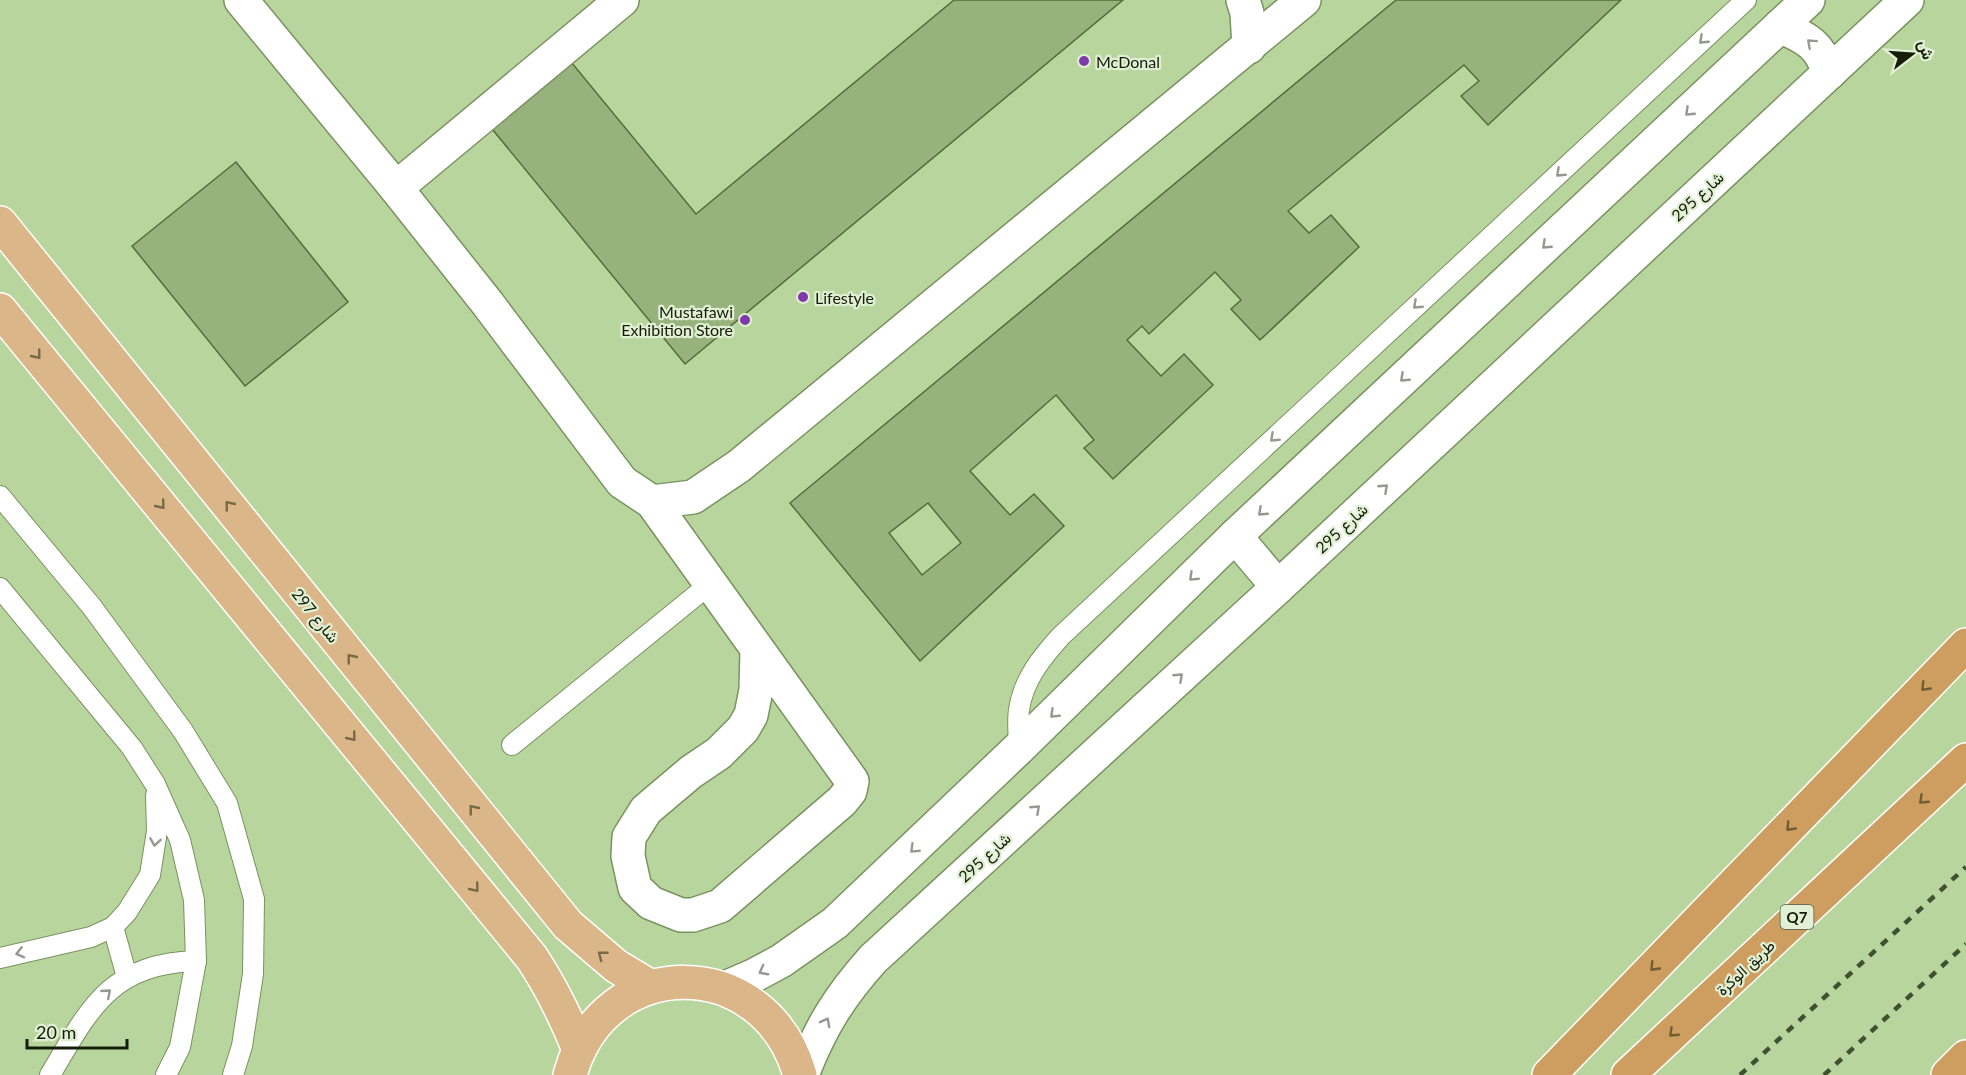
<svg xmlns="http://www.w3.org/2000/svg" width="1966" height="1075" viewBox="0 0 1966 1075" font-family="Lato,Vazirmatn,sans-serif">
<rect width="100%" height="100%" fill="#b8d59e"/>
<g fill="#97b27d" stroke="#546d3b" stroke-width="1.5" fill-rule="evenodd">
<path d="M954 0H1123L685 364 488 124 567 57 696 214Z"/>
<path d="M1396 0H1621L1488 125 1461 96 1479 81 1464 65 1288 211 1309 233 1331 215 1359 247 1260 340 1231 309 1241 300 1215 272 1149 334 1142 326 1127 340 1161 376 1184 354 1213 385 1113 479 1084 448 1094 440 1056 395 970 471 1010 515 1034 494 1064 526 920 661 790 503ZM928 503 961 543 922 575 889 533Z"/>
<path d="M236 162 348 302 245 386 132 246Z"/>
</g>
<g fill="none" stroke-linecap="round" stroke-linejoin="round">
<defs>
<g id="service">
<path d="M0 496 92 607 183 731 227 803 254 899 253 974 242 1046 233 1075"/>
<path d="M0 588 132 748 155 784 180 840 194 900 196 961 180 1047 166 1075"/>
<path d="M512 745 710 584"/>
<path d="M1019 748C1019 736 1017 722 1019 710 1023 680 1042 657 1061 636L1746 0"/>
<path d="M113 927 127 977"/>
<path d="M0 958 91 937 113 927 127 912 150 875 157 831 156 795"/>
<path d="M50 1075C90 1008 110 964 196 961"/>
</g>
<g id="minor">
<path d="M241 0 396 188 488 304 622 482 652 502 852 781 850 791 842 801 720 906 693 915H681L651 903 635 888 628 856 629 837 646 810 691 772 719 753 743 729 751 715 756 690 757 650"/>
<path d="M1243 0 1247 13 1249 47"/>
<path d="M1780 26C1806 38 1820 44 1829 73"/>
<path d="M396 188 622 0"/>
<path d="M652 502 693 497 739 466 1304 0"/>
<path d="M1235 536 1278 587"/>
<path d="M723 989 753 976 781 961 835 923 1019 748 1235 536 1808 0"/>
<path d="M802 1075C820 1028 839 997 873 959L1278 587 1907 0"/>
</g>
<g id="primary">
<path d="M0 223 568 925 616 966 651 987"/>
<path d="M0 310 532 958C551 987 566 1017 579 1050"/>
<path d="M570 1075C604 951 765 952 800 1075"/>
</g>
<g id="trunk">
<path d="M1549 1075 1966 645"/>
<path d="M1628 1075 1966 760"/>
<path d="M1948 1075 1966 1057"/>
</g>
</defs>
<use href="#service" stroke="#799360" stroke-width="22"/>
<use href="#minor" stroke="#799360" stroke-width="36"/>
<use href="#primary" stroke="#fff" stroke-width="36"/>
<use href="#trunk" stroke="#fff" stroke-width="36"/>
<use href="#service" stroke="#fff" stroke-width="20"/>
<use href="#minor" stroke="#fff" stroke-width="33"/>
<use href="#primary" stroke="#dab688" stroke-width="33"/>
<use href="#trunk" stroke="#ce9e60" stroke-width="33"/>
<g stroke="#415031" stroke-width="4.5" stroke-dasharray="8 8" stroke-linecap="butt">
<path d="M1740 1075 1966 867"/>
<path d="M1824 1075 1966 944"/>
</g>
</g>
<defs><path id="oneway-chevron" d="M-2-3.5L2.5 0L-2 3.5" fill="none" stroke-width="1.6" stroke-linecap="round" stroke-linejoin="round" transform="scale(1.5)"/></defs>
<g stroke="#959990">
<use href="#oneway-chevron" transform="translate(1703 40) rotate(137)"/>
<use href="#oneway-chevron" transform="translate(1811 43) rotate(-138)"/>
<use href="#oneway-chevron" transform="translate(1689 112) rotate(137)"/>
<use href="#oneway-chevron" transform="translate(1560 173) rotate(137)"/>
<use href="#oneway-chevron" transform="translate(1546 245) rotate(137)"/>
<use href="#oneway-chevron" transform="translate(1417 305) rotate(137)"/>
<use href="#oneway-chevron" transform="translate(1404 378) rotate(137)"/>
<use href="#oneway-chevron" transform="translate(1274 438) rotate(137)"/>
<use href="#oneway-chevron" transform="translate(1384 488) rotate(-43)"/>
<use href="#oneway-chevron" transform="translate(1262 512) rotate(137)"/>
<use href="#oneway-chevron" transform="translate(1193 577) rotate(136)"/>
<use href="#oneway-chevron" transform="translate(1179 677) rotate(-43)"/>
<use href="#oneway-chevron" transform="translate(1054 714) rotate(136)"/>
<use href="#oneway-chevron" transform="translate(1036 809) rotate(-43)"/>
<use href="#oneway-chevron" transform="translate(155 842) rotate(99)"/>
<use href="#oneway-chevron" transform="translate(914 849) rotate(136)"/>
<use href="#oneway-chevron" transform="translate(20 953) rotate(166)"/>
<use href="#oneway-chevron" transform="translate(763 971) rotate(152)"/>
<use href="#oneway-chevron" transform="translate(107 993) rotate(-41)"/>
<use href="#oneway-chevron" transform="translate(826 1022) rotate(-62)"/>
</g>
<g stroke="#766a48">
<use href="#oneway-chevron" transform="translate(37 355) rotate(51)"/>
<use href="#oneway-chevron" transform="translate(161 505) rotate(51)"/>
<use href="#oneway-chevron" transform="translate(229 505) rotate(-129)"/>
<use href="#oneway-chevron" transform="translate(351 658) rotate(-129)"/>
<use href="#oneway-chevron" transform="translate(352 737) rotate(51)"/>
<use href="#oneway-chevron" transform="translate(473 809) rotate(-129)"/>
<use href="#oneway-chevron" transform="translate(475 888) rotate(51)"/>
<use href="#oneway-chevron" transform="translate(602 955) rotate(-142)"/>
</g>
<g stroke="#705e34">
<use href="#oneway-chevron" transform="translate(1925 687) rotate(134)"/>
<use href="#oneway-chevron" transform="translate(1923 800) rotate(137)"/>
<use href="#oneway-chevron" transform="translate(1790 827) rotate(134)"/>
<use href="#oneway-chevron" transform="translate(1654 967) rotate(134)"/>
<use href="#oneway-chevron" transform="translate(1673 1033) rotate(137)"/>
</g>
<g fill="#8038ab" stroke="#e1f0d4" stroke-width="2">
<circle cx="1084" cy="61" r="6"/>
<circle cx="803" cy="297" r="6"/>
<circle cx="745" cy="320" r="6"/>
</g>
<g text-anchor="middle" dominant-baseline="central" stroke-width="4.5" stroke-linejoin="round" paint-order="stroke">
<rect fill="#e1f0d4" stroke="#515c45" stroke-width="1.5" x="1780.5" y="905" width="33" height="24" rx="4.5"/>
<g font-size="15" font-weight="bold" fill="#131d08">
<text x="1797" y="917">Q7</text>
</g>
<g font-size="16" fill="#131d08" stroke="#e1f0d4" text-anchor="start">
<text x="1096" y="61">McDonal</text>
<text x="815" y="297">Lifestyle</text>
<text x="733" y="311" text-anchor="end">Mustafawi<tspan x="733" dy="18">Exhibition Store</tspan></text>
</g>
<g font-size="16" fill="#131d08" stroke="#e1f0d4">
<text transform="translate(1697 196) rotate(-43)">شارع 295</text>
<text transform="translate(1341 528) rotate(-43)">شارع 295</text>
<text transform="translate(316 615) rotate(51)">شارع 297</text>
<text transform="translate(984 857) rotate(-43)">شارع 295</text>
<text transform="translate(1745 967) rotate(-43)">طريق الوكرة</text>
</g>
</g>
<g transform="translate(1912 54) rotate(73)" stroke="#e1f0d4" stroke-width="4.5" paint-order="stroke">
<path d="M0-4.5L10 22L0 15L-10 22Z" fill="#131d08"/>
<text y="-9" font-size="16" font-weight="bold" text-anchor="middle" fill="#131d08">ش</text>
</g>
<path d="M27 1039v9h100v-9" fill="none" stroke="#131d08" stroke-width="3"/>
<text x="36" y="1039" font-size="18" fill="#131d08" stroke="#e1f0d4" stroke-width="4.5" paint-order="stroke">20 m</text>
</svg>
